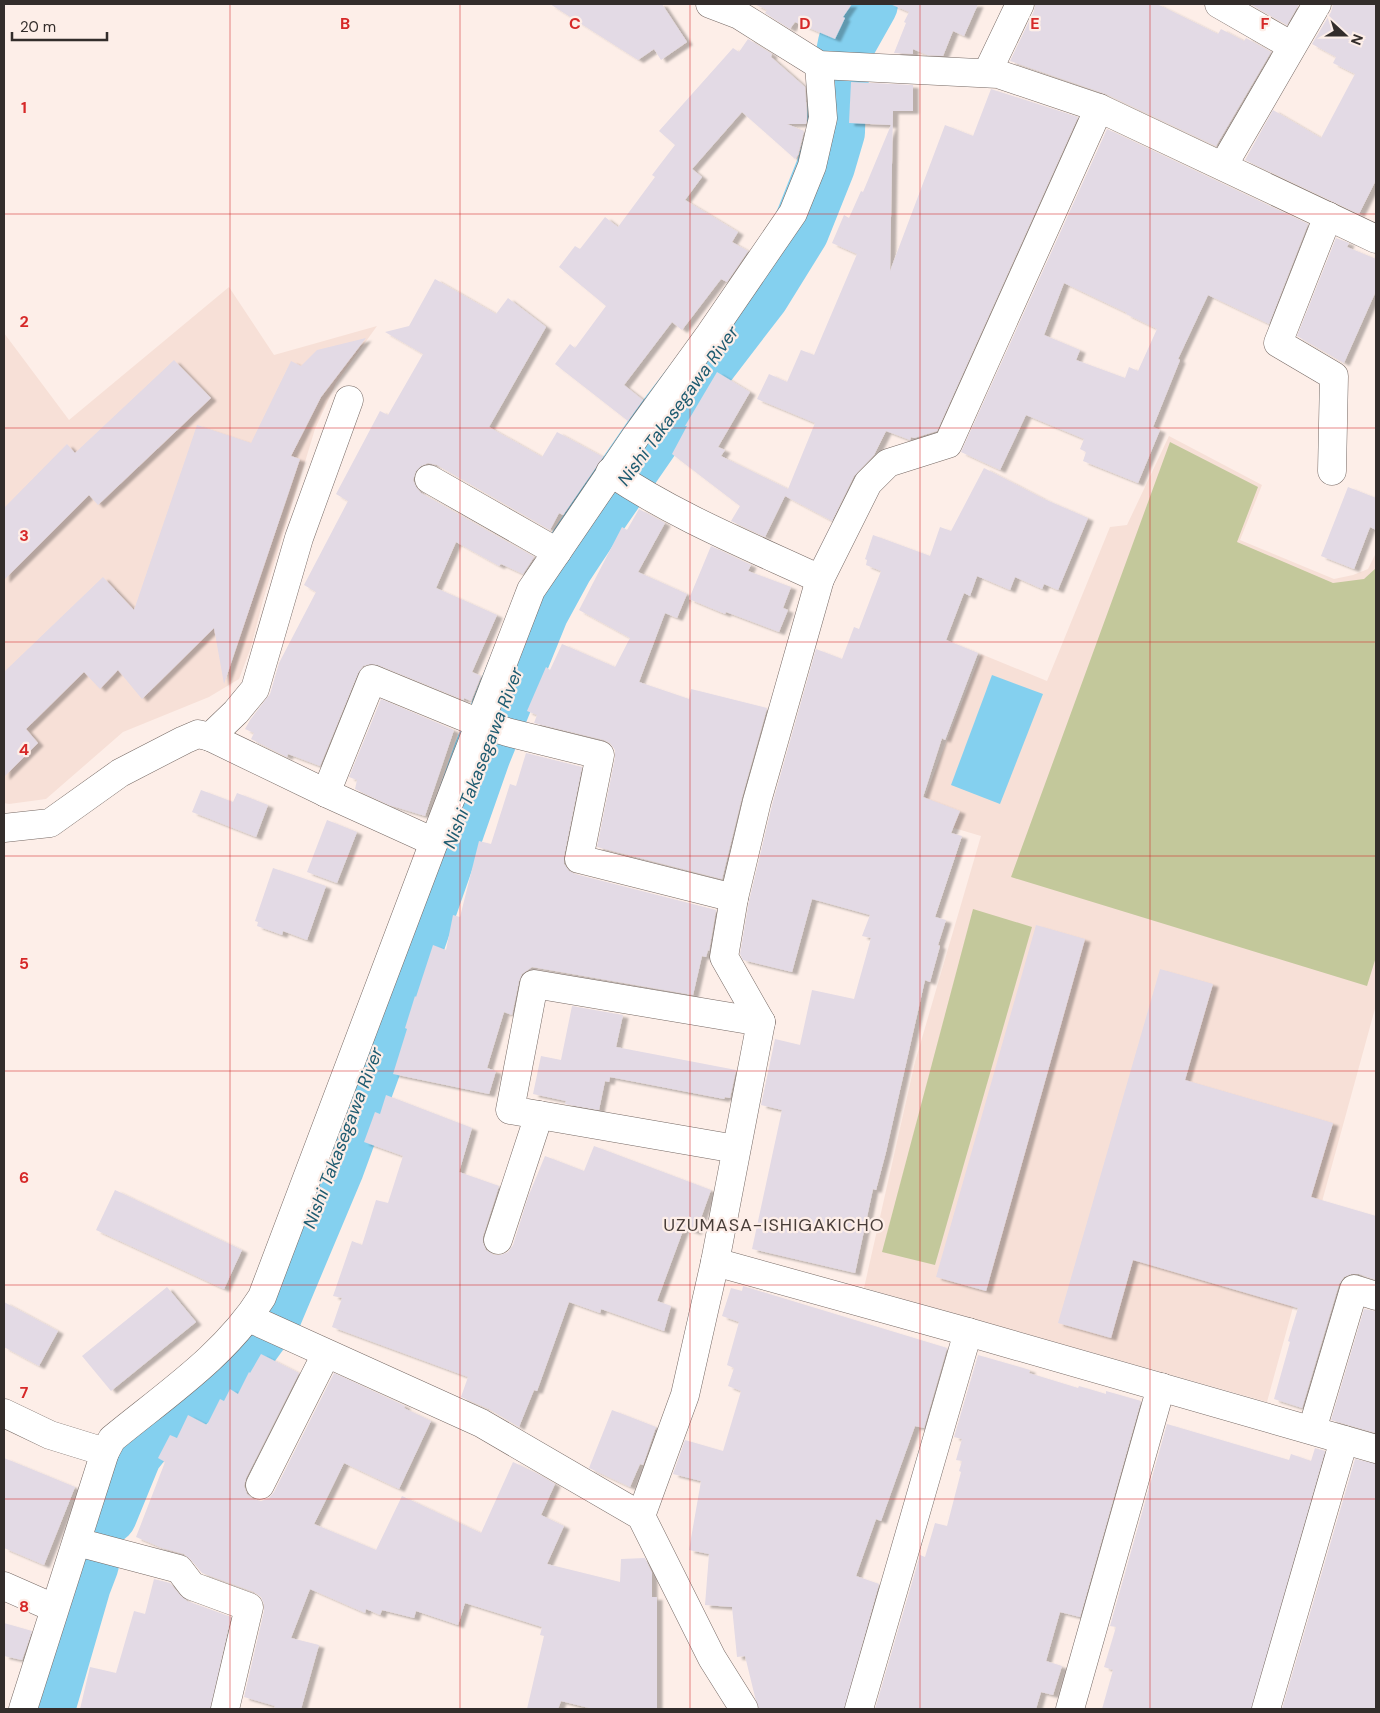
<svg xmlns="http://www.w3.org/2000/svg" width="1380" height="1713" viewBox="0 0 1380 1713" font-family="'DM Sans',sans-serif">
<defs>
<filter id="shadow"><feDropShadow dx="5.5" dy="3" stdDeviation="1" flood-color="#0004"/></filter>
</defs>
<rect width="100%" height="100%" fill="#fdeee8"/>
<g fill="#f7e0d7">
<path d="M229 287 274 355 377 326 336 383 315 429 263 600 251 647 239 679 209 697 123 732 46 799 9 804 4 803V333L69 420Z"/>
<path d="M1169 436 1262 485 1240 540 1334 579 1353 575 1368 569 1376 553V1005L1267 1402 864 1288 915 1062 981 836 917 817 981 654 1047 681 1110 527 1127 525Z"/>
</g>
<g fill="#c3c89b">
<path d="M1170 442 1258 487 1237 542 1333 583 1364 579 1376 568V957L1367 986 1011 877Z"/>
<path d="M973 909 1032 927 935 1265 882 1252Z"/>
</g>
<path fill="#84d0ef" d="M992 675 1043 694 1000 804 951 785Z"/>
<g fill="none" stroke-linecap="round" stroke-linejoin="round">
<g stroke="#84d0ef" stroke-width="58">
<path d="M108 1515 133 1454 151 1431 216 1380 236 1360 253 1342 274 1313 335 1168 385 1031 482 754 540 611 564 567 597 517 659 427 761 294 800 231 826 166 836 132 837 93 847 43 869 4"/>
<path d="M46 1709 82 1585 90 1564"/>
</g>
</g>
<g fill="#e3dae5" fill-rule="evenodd" filter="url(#shadow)">
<path d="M550 4H662L687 42 661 60 654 49 638 60Z"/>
<path d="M754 4H852L843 17 845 18 835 39 795 22 790 29 765 13 767 10Z"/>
<path d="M890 4H978L964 36 953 31 943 56 927 55 913 49V54L894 53 906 23 904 22 909 12Z"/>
<path d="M1035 4H1157L1218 34 1221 29 1244 41 1246 38 1271 52 1216 146 1106 94 1010 61 1034 11Z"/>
<path d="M1250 4H1299L1287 25Z"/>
<path d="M1333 4H1376V180L1359 214 1245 160 1273 110 1321 138 1355 74 1333 63 1336 57 1312 44 1331 12Z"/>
<path d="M748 39 772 54 771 57 805 87 807 117 806 124H787L804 131 798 155 795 159 742 112 692 169 702 177 685 200 738 232 732 242 748 251 727 282 721 279 682 330 672 322 624 385 643 400 628 421 555 364 570 344 575 348 606 306 559 267 575 246 580 249 605 217 618 227 655 177 652 175 675 145 659 131 733 48 739 52Z"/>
<path d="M851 82 913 85V111H893L890 271 945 125 973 136 991 89 1078 117 937 431 914 438 911 437 910 440 886 431 874 455 854 476 832 521 785 496 765 537 731 521 740 506 672 454 687 426H685L717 372 750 392 718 447 725 450 721 456 788 489 815 423 757 399 769 374 787 382 801 350 814 355 857 254 832 243 844 215 849 218 861 191 863 192 891 125 849 123Z"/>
<path d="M1107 129 1308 224 1269 324 1208 295 1178 359 1180 360 1153 427 1160 430 1138 483 1083 461 1086 452 1080 449 1084 439 1026 415 1000 470 961 452ZM1064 283 1127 313 1126 314 1157 329 1138 371 1129 367 1125 378 1076 360 1080 350 1044 335Z"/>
<path d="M1336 238 1349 243 1347 247 1376 259V291L1344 363 1297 336Z"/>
<path d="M435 279 496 314 508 298 546 327 489 427 542 457 557 432 603 457 563 515 559 513 550 530 437 465 428 463 421 466 416 471 413 480 416 487 421 493 534 557 523 574 501 564 499 566 456 542 436 588 497 615 472 672 481 676 471 701 464 698V700L378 665 370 664 363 666 358 673 320 766 288 754 287 757 251 739 254 733 245 729 250 720 270 694 279 663 316 592 304 585 348 501 336 494 380 411 388 415 423 354 385 332 409 326Z"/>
<path d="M366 338 321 397 291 456 300 459 224 684 214 628 142 699 118 670 100 689 84 672 26 729 38 743 4 777V672L103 577 134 610 197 425 251 443 291 361 301 366 317 350Z"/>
<path d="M174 360 211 398 98 505 89 495 4 580V508L67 444 75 453Z"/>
<path d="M984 468 1044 499 1088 518 1058 590 1044 584 1042 589 1015 577 1010 590 977 576 970 596 964 593 946 640 978 653 945 740 942 738 923 797 960 811 951 833 962 836 935 917 946 920 938 945 940 946 930 982 925 980 886 1152 876 1190 873 1189 855 1273 752 1249 782 1110 761 1105 775 1039 800 1045 812 990 854 999 871 938 862 936 870 915 812 899 792 972 743 960 740 954 749 901 772 805 816 649 842 659 854 627 859 629 881 571 866 565 867 560 865 559 873 535 930 556 940 527 951 531Z"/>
<path d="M1348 487 1376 498V530L1370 527 1354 569 1321 556Z"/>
<path d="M639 509 665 523 638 572 687 594 677 618 665 613 639 682 689 699 691 689 767 708 742 797 722 879 597 847 615 758V750L610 743 604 740 534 723 537 715 527 711 546 667 550 670 562 644 615 667 630 638 579 610 622 527 627 530Z"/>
<path d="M711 546 751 565 748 571 791 587 783 608 788 610 779 632 726 612 725 614 689 599Z"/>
<path d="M381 699 454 730 425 816 389 805 355 789 357 780 349 777Z"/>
<path d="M526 753 582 767 564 856V864L569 871 575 874 716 910 709 951 708 950 706 957 702 956 693 995 532 967 522 974 519 981 512 1015 504 1012 487 1068 496 1071 489 1094 393 1074 407 1029 405 1028 415 996 416 997 433 945 446 950 453 915 460 917 479 841 491 844 510 784 516 786Z"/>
<path d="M201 790 233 802 237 793 268 805 256 837 192 812Z"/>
<path d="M327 820 357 832 337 883 307 872Z"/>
<path d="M273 868 326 886 307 940 283 931 282 935 257 926 258 922 255 921Z"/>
<path d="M1036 925 1085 939 986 1291 936 1277Z"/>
<path d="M1160 969 1213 984 1185 1080 1333 1123 1311 1197 1376 1216V1280L1359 1274H1351L1344 1277 1339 1284 1302 1408 1274 1399 1290 1342 1288 1341 1298 1308 1133 1260 1111 1338 1058 1323Z"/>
<path d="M572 1006 623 1015 616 1047 736 1070 730 1098 725 1097 724 1099 610 1077 609 1082 605 1081 599 1110 565 1104 566 1101 533 1094 541 1056 561 1060Z"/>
<path d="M386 1095 472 1128 459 1172 499 1186 483 1236V1243L486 1250 494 1255H501L508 1252 513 1245 528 1197 545 1156 584 1171 594 1146 711 1190 696 1232 684 1228 657 1301 671 1306 664 1331 601 1309 600 1313 569 1302 537 1391 534 1390 519 1427 489 1409 461 1397 468 1377 332 1327 342 1298 333 1296 352 1241 362 1245 376 1200 388 1203 403 1156 364 1142 375 1112 380 1114Z"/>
<path d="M115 1190 242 1250 224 1289 96 1230Z"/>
<path d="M743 1286 947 1348 924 1428 915 1426 881 1521 876 1519 856 1576 879 1584 844 1709H759L755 1697 745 1656 737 1657 732 1607 705 1605 709 1554 689 1550 701 1481 673 1474 685 1440 723 1451 741 1391 728 1386 734 1368 727 1365 739 1322 722 1316 731 1288 742 1291Z"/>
<path d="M167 1287 196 1322 111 1391 82 1356Z"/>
<path d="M4 1302 58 1331 39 1366 4 1347Z"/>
<path d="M1364 1309 1376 1311V1433L1331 1420Z"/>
<path d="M261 1354 299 1373 246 1478 244 1486 247 1494 253 1499 261 1501 269 1498 274 1492 334 1373 405 1406 404 1408 431 1421 399 1489 344 1463 314 1524 376 1550 402 1496 481 1533 513 1462 538 1474 555 1484 541 1515 564 1526 547 1564 620 1582 621 1559 645 1558 652 1573V1597H657V1709H593L561 1701 558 1709H527L544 1636 540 1635 542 1627 465 1603 458 1625 416 1611 414 1618 382 1610 380 1615 366 1609 365 1613 310 1589 291 1638 319 1645 301 1709H274L275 1706 244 1697 264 1611V1604L261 1597 254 1592 202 1573 191 1560 184 1554 162 1548 136 1537 165 1462 158 1458 170 1435 177 1438 188 1415 207 1425 220 1399 224 1401 230 1389 238 1394 249 1372 250 1373Z"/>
<path d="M978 1355 1030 1370 1029 1373 1078 1388 1079 1386 1106 1394V1391L1141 1401 1080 1617 1060 1612 1046 1661 1062 1666 1053 1695 1041 1692 1036 1709H875L920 1555 925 1557 935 1523 947 1526 961 1472 959 1471 962 1461 956 1460 962 1439 954 1437Z"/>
<path d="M612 1410 656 1427 643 1465 640 1464 630 1487 589 1468Z"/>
<path d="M1167 1424 1289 1460 1291 1454 1311 1461 1315 1448 1325 1451 1251 1709H1102L1113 1670 1104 1667 1116 1627 1110 1626Z"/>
<path d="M4 1458 75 1487 44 1565 4 1548Z"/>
<path d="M1355 1459 1376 1464V1709H1282Z"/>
<path d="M154 1579 170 1583 180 1595 187 1601 231 1617 210 1709H80L90 1667 116 1673 134 1611 145 1614Z"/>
<path d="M4 1623 32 1631 22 1660 4 1656Z"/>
</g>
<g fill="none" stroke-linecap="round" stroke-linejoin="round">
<defs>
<g id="minor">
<path d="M710 4 739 15 819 65 998 74 1099 108 1376 239"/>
<path d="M1219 4 1292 46"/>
<path d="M987 73 1020 4"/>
<path d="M1223 166 1317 4"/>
<path d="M1328 216 1278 343 1334 376 1332 471"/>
<path d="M610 472C675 516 749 546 820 579"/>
<path d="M429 479 557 552"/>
<path d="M210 737 236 712 255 689 299 538 349 400"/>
<path d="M326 793 372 679 479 723 507 732 600 755 579 859 734 898"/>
<path d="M4 828 50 823 120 773 184 740 198 734 210 737 326 793 434 842"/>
<path d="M736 1149 510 1110 534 984 761 1022"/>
<path d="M498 1240 539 1115"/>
<path d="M715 1262 968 1332 1376 1449"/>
<path d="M249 1318 481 1423 641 1516 712 1658 744 1709"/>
<path d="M4 1413 50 1435 105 1452"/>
<path d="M1312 1430 1354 1289 1376 1296"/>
<path d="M260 1485 326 1354"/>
<path d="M641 1516 685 1395 715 1262 761 1022 724 957 734 898 757 801 820 579 868 483 888 463 948 444 1099 108"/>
<path d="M77 1542 179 1569 192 1586 249 1607 225 1709"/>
<path d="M4 1586 54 1608"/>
<path d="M23 1709 105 1452 112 1439C164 1396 226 1355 262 1297L434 842 531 590 636 436 710 334 793 213 812 166 823 118 819 65"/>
<path d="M859 1709 968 1332"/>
<path d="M1070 1709 1161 1387"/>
<path d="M1266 1709 1344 1440"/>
</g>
</defs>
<use href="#minor" stroke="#766964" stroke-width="29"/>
<use href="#minor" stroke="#fff" stroke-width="28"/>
</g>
<path fill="none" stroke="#d62828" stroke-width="1" stroke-opacity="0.55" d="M230 4V1709M460 4V1709M690 4V1709M920 4V1709M1150 4V1709M4 214H1376M4 428H1376M4 642H1376M4 856H1376M4 1071H1376M4 1285H1376M4 1499H1376"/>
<g text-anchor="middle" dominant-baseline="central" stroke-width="4.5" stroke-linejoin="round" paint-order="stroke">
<g font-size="18" font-style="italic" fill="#1e5b70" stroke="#fdeee8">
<text transform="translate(678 406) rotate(-54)">Nishi Takasegawa River</text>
<text transform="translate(483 758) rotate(-69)">Nishi Takasegawa River</text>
<text transform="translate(343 1138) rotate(-69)">Nishi Takasegawa River</text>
</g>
<g font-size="18" letter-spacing="1" fill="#483d38" stroke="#fdeee8">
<text x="774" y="1225">UZUMASA-ISHIGAKICHO</text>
</g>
</g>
<g font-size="16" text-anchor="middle" font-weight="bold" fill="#d62828" stroke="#fdeee8" stroke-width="4.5" stroke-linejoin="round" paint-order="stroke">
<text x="345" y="29">B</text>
<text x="575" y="29">C</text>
<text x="805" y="29">D</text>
<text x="1035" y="29">E</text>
<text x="1265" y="29">F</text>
<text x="24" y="113">1</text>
<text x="24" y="327">2</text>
<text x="24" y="541">3</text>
<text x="24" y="755">4</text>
<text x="24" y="969">5</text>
<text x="24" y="1183">6</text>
<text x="24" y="1398">7</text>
<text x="24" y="1612">8</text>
</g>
<rect width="1380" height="1713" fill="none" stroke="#332d2b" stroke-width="10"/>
<g transform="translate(1345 35) rotate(111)" stroke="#fdeee8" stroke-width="4" paint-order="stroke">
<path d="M0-4L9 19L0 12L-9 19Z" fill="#332d2b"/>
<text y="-8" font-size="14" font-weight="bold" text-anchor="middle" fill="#332d2b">N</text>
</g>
<path d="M12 32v8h95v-8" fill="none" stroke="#332d2b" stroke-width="2.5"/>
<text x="20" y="32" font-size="15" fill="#332d2b" stroke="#fdeee8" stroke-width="4" paint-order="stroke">20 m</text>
</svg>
